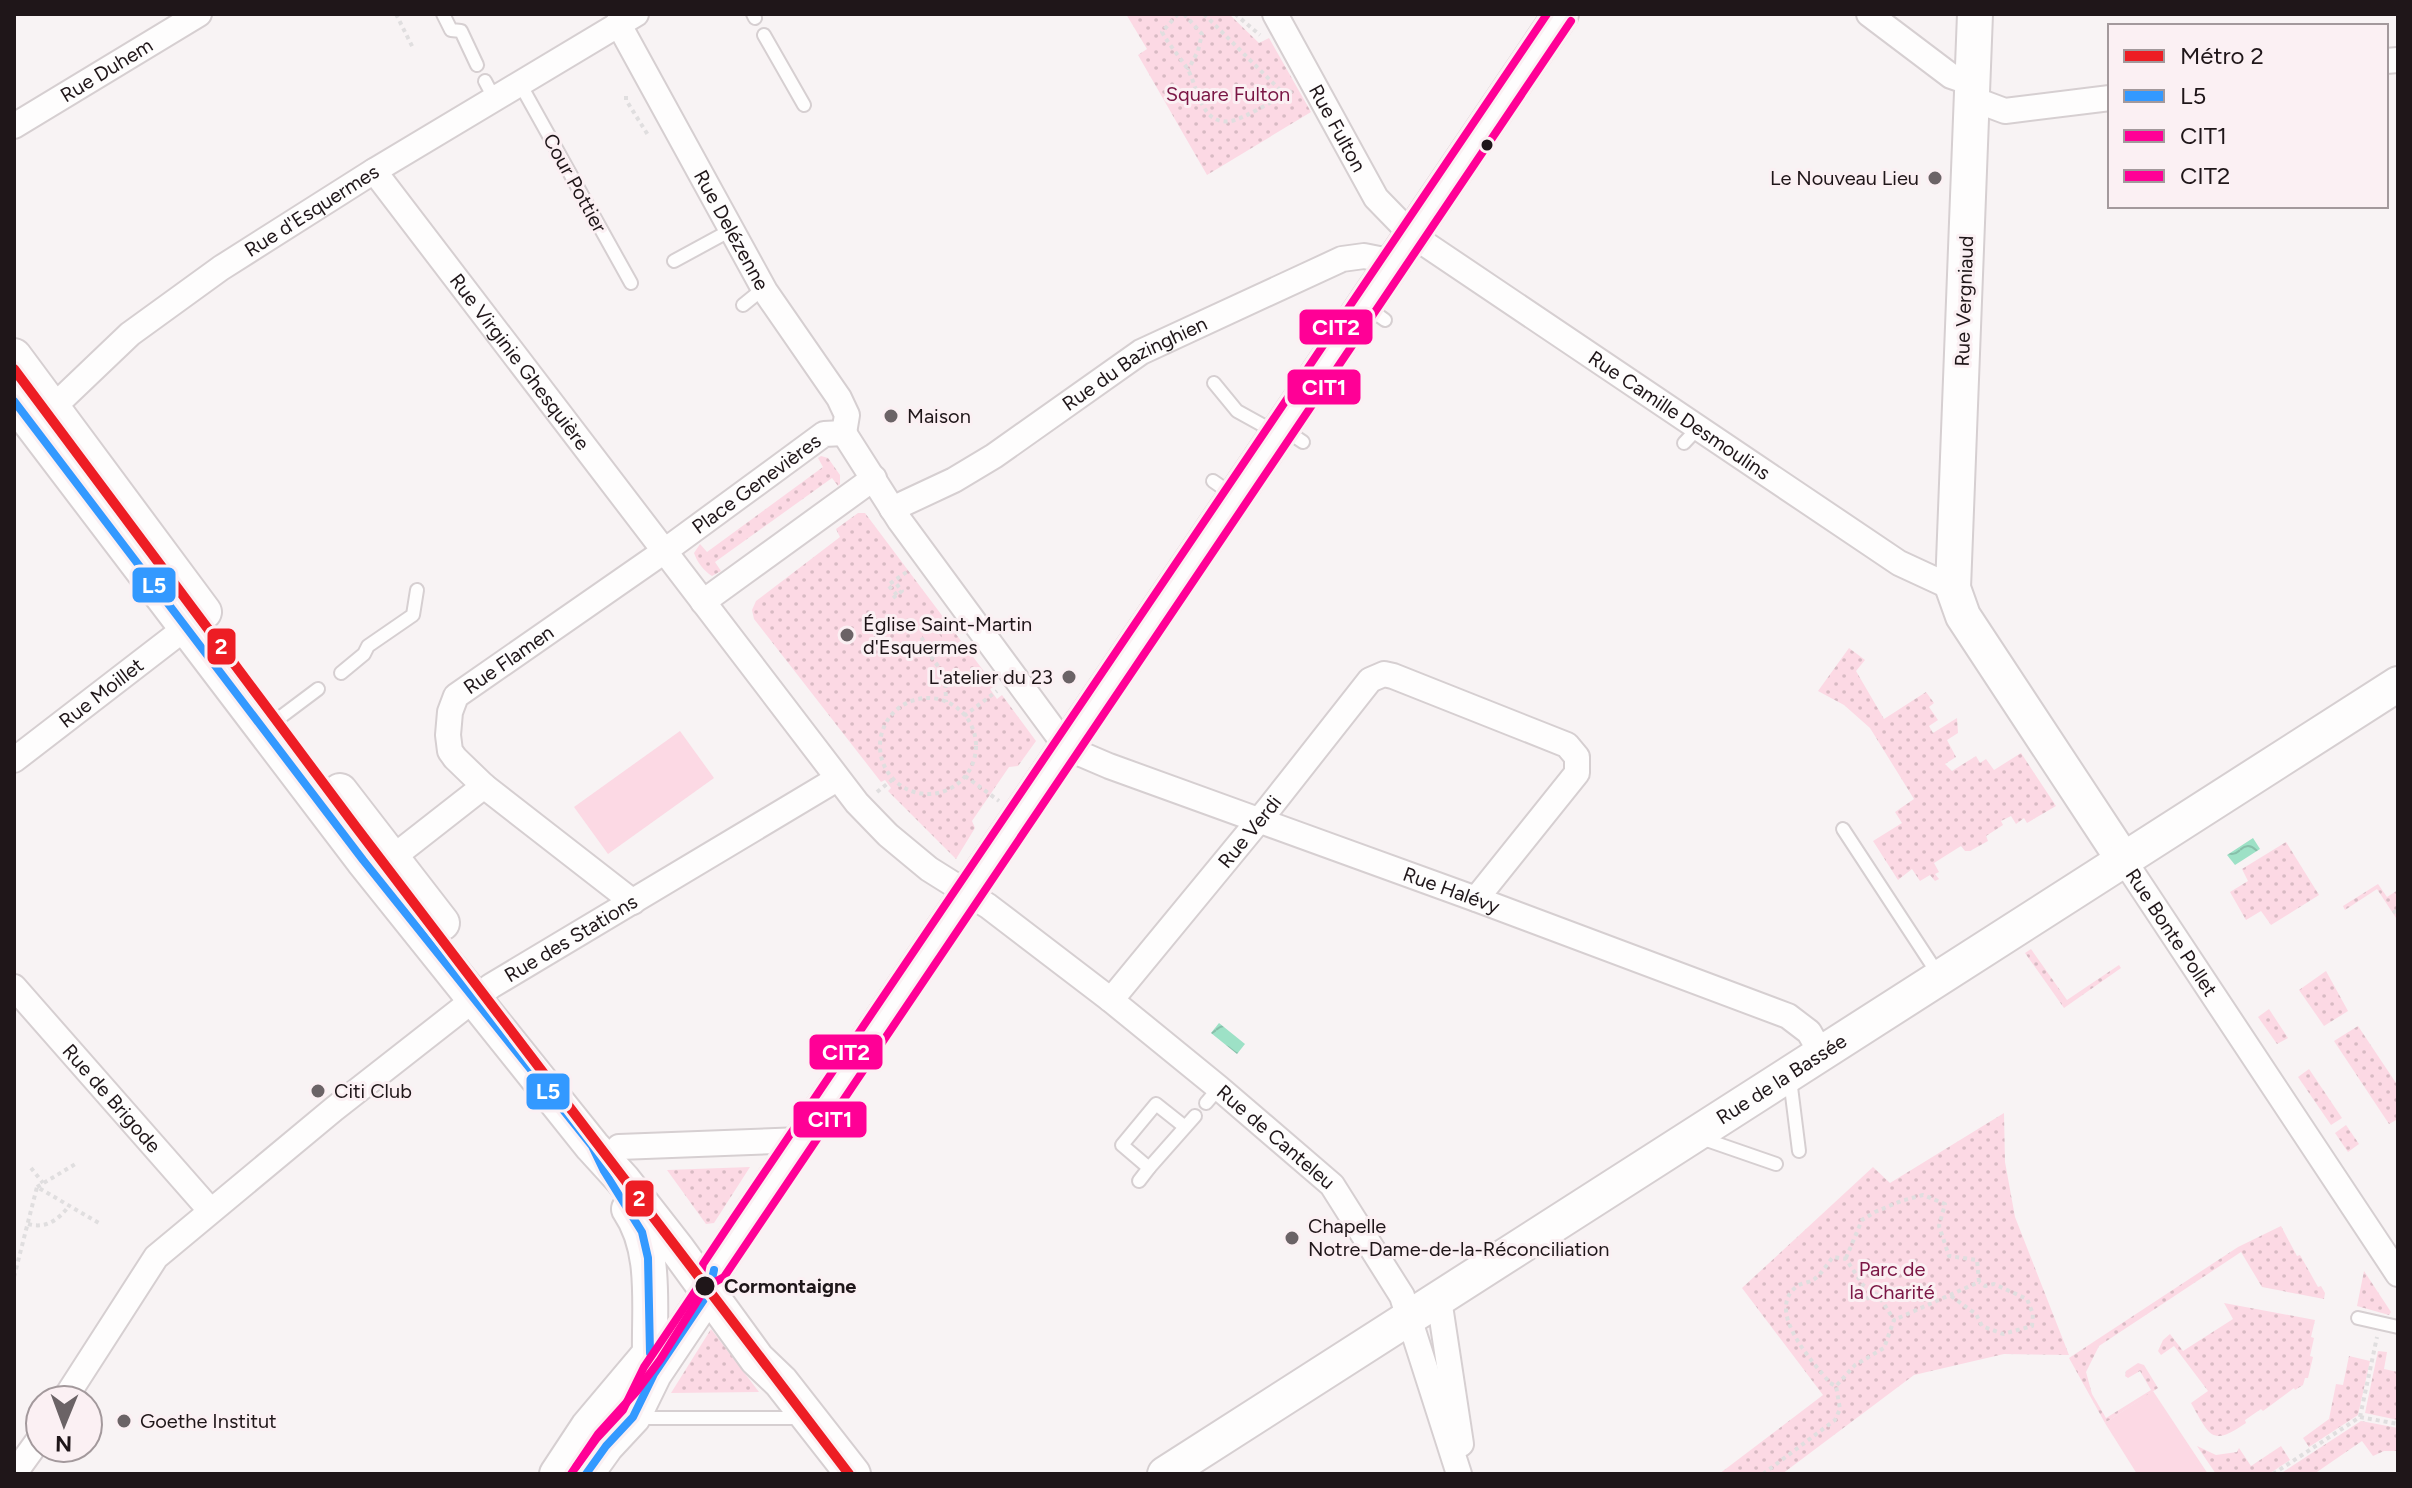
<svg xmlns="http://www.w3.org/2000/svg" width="2412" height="1488" viewBox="0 0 2412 1488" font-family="Figtree,sans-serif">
<defs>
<pattern id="grass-dots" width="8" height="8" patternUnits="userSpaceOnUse" patternTransform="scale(2)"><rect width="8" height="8" fill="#fcd9e4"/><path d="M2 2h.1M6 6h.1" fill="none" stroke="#d8bac3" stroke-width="1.8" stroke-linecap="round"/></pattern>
<pattern id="water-waves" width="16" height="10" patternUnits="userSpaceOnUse" patternTransform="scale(2)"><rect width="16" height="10" fill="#9de1c6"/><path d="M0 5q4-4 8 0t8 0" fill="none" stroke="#87c0aa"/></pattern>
</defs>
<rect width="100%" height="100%" fill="#f8f3f4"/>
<g fill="url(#grass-dots)">
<path d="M1126 14H1229L1259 43 1269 38 1311 112 1207 175 1138 55 1147 49Z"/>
<path d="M821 456 828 458 840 475V484L838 486 832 478 715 562 721 571 712 576C704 571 697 562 694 553L700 544 707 552 823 467 818 458Z"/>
<path d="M858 513H865L995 686 990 689 997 699 1002 695 1036 741 1018 766 1009 767 972 821 975 828 956 859 888 791 891 788 885 780 881 782 754 619 752 610 756 601 840 537 836 529Z"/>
<path d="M1849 648 1865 660 1856 671 1884 719 1926 692 1934 703 1929 707 1938 720 1929 726 1933 733 1957 718 1958 733 1947 740 1956 757 1945 764 1952 771 1976 756 1980 763 1986 759 1994 770 2021 753 2056 806 2027 823 2024 818 2016 824 2011 816 2001 821 2003 825 1986 836 1988 841 1970 851H1965L1961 846 1934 863 1939 872 1935 874 1939 879 1935 881 1930 875 1920 881 1912 869 1898 880 1873 841 1902 823 1895 812 1914 799 1870 728 1844 705 1818 691Z"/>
<path d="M2286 842 2319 895 2271 925 2261 911 2246 920 2230 892 2248 881 2242 869Z"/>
<path d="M2378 884 2387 897 2398 890V921L2377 889 2345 910 2343 906Z"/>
<path d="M2031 949 2067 1000 2119 965 2121 968 2064 1008 2025 953Z"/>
<path d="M2326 971 2348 1011 2324 1026 2299 990Z"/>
<path d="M2269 1009 2288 1038 2277 1044 2258 1017Z"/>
<path d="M2358 1026 2398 1086V1119L2389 1124 2334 1041Z"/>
<path d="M2309 1069 2342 1118 2331 1125 2298 1077Z"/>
<path d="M2004 1113 2005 1162 2015 1217 2069 1355 2004 1354 1914 1375 1782 1474H1719L1823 1395 1742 1288 1873 1167 1890 1183Z"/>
<path d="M2346 1125 2359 1144 2348 1152 2335 1133Z"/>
<path d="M750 1167 714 1223 706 1224 667 1170Z"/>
<path d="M2281 1226 2297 1256 2300 1255 2318 1287 2321 1286 2325 1293 2324 1299 2262 1287 2241 1252 2099 1346 2086 1372 2092 1394 2106 1418 2151 1390 2140 1371 2128 1378 2125 1376 2126 1371 2138 1363 2144 1365 2158 1388 2105 1423 2069 1358 2238 1247Z"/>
<path d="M2364 1271 2391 1312 2389 1315 2357 1306Z"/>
<path d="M2224 1303 2315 1320 2311 1337 2314 1338 2310 1356 2313 1357 2308 1378H2305L2303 1385 2295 1390 2294 1388 2263 1411 2261 1409 2245 1420 2246 1423C2211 1447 2210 1436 2191 1403L2208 1391 2174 1346 2161 1355 2158 1351 2163 1340 2170 1334 2183 1351 2233 1319Z"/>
<path d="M711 1329 759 1392 671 1393Z"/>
<path d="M2378 1351 2387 1352 2384 1369 2398 1372V1420L2365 1413Z"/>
<path d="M2349 1356 2370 1361 2358 1415 2309 1447 2303 1438 2329 1419 2336 1384 2343 1385Z"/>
<path d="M2361 1421 2398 1428V1451H2384L2373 1456 2362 1441 2314 1474H2280Z"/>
<path d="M2197 1446 2216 1455 2237 1452 2239 1448 2251 1466 2281 1446 2290 1460 2269 1474H2216Z"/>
</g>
<g fill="#fcd9e4">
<path d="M933 626 951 650 939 659 921 634Z"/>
<path d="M680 731 714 778 608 854 574 807Z"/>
<path d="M2153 1391 2208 1474H2137L2105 1423Z"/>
</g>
<g fill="url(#water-waves)">
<path d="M2253 838 2260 849 2235 865 2227 855Z"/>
<path d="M1219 1023 1245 1044 1237 1054 1211 1033Z"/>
</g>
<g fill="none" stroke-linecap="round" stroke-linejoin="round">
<defs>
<g id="lane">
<path d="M443 14 451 30 461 31 477 65"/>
<path d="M753 14 755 18"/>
<path d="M764 35 804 105"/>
<path d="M485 81 494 98"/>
<path d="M519 82 631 283"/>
<path d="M674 261 731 230"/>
<path d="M743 305 764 288"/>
<path d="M1367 307 1385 320"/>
<path d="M1214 383 1237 411 1275 432"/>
<path d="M1285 430 1303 442"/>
<path d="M1684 443 1698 428"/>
<path d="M1213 481 1233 495"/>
<path d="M341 673 364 654 368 646 413 615 417 590"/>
<path d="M282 716 318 689"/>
<path d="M1843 829 1938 974"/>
<path d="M1790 1079 1799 1151"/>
<path d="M1206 1103 1219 1088"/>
<path d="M1185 1127 1156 1104 1122 1145 1149 1168 1195 1116"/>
<path d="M1698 1137 1776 1164"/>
<path d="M1139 1181 1149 1168"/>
<path d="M2358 1318 2398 1327"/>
<path d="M636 1418H802"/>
</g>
<g id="street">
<path id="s1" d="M1275 14 1376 198 1412 235 1899 563 1953 588"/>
<path d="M1869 14 1951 76 1974 84"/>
<path id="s2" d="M618 23 765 291 839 398 847 415 844 433"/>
<path d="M2386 61 2398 60"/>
<path d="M1973 99 2005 111 2110 98"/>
<path id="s3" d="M14 126 199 14"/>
<path id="s4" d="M374 171 857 803 888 835 929 869 988 906 1111 1000 1219 1088 1332 1185 1402 1296 1459 1474"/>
<path id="s5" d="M43 417 130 334 221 268 374 171 636 14"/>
<path id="s6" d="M844 433 900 521 1067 748 1109 766 1476 899 1788 1016 1809 1032 1821 1053"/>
<path id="s7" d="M892 509 954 480 994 456 1141 352 1342 259 1364 256 1394 262"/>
<path d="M703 602 874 478"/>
<path id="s8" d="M14 760 197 619"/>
<path d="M392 858 484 786"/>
<path id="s9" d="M2123 859 2398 1274"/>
<path id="s10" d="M633 902 484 786 455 758 450 751 448 735 450 712 456 696 666 550 824 434 844 433"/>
<path id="s11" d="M14 987 210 1210"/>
<path id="s12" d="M1111 1000 1270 807 1370 680 1384 674 1393 676 1567 745 1577 757V773L1476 899"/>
<path d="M619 1147 802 1140"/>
<path d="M1439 1299 1461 1444"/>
<path id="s13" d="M64 1400 156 1257 334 1109 491 986 837 779"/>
<path d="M14 1474 40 1438"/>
</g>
<g id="secondary">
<path d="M1975 14 1953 588 1963 616 2123 859"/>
<path d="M14 356 204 612"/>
<path d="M14 401 363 860 592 1146 623 1180 677 1249 757 1359 781 1382 853 1474"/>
<path d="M340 791 442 923"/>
<path d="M629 1209C657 1250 649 1305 650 1353"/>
<path d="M557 1474 588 1427 647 1357"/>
<path d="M586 1474 606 1446 633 1417 654 1374 709 1292 714 1270 743 1226 1561 14"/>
<path id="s14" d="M1165 1474 2398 684"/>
</g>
</defs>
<use href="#lane" stroke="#d6cfd1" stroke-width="16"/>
<use href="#street" stroke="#d6cfd1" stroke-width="28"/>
<use href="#secondary" stroke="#d6cfd1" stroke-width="38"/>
<g stroke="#e0dedf" stroke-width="4" stroke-dasharray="4 4" stroke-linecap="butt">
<path d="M396 14 413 48"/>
<path d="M1178 14 1162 32C1169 45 1179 56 1187 68 1198 86 1200 126 1231 121 1244 119 1277 98 1292 91"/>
<path d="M1184 14 1202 34 1198 51 1188 70"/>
<path d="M1204 14 1284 94"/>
<path d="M1235 14 1260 35"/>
<path d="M626 96V100L648 135"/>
<path d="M897 595 888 585 908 571"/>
<path d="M893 598 902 591 894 581"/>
<path d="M924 638 920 641 945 676 946 702"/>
<circle cx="928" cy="746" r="48"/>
<path d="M964 716 997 691"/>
<path d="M965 776 999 801"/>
<path d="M877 792 892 780"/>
<path d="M2393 913 2398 909"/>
<path d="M31 1168 43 1183"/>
<path d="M37 1187 77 1163"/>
<path d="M28 1224C46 1229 58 1220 69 1206"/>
<path d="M1846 1258 1862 1220 1875 1212 1901 1201 1923 1195 1945 1204 1939 1226 1949 1256 1977 1260 1979 1282 1894 1320"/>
<path d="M14 1277 37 1187 99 1223"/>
<path d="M1951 1296 1976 1314 1982 1326 2003 1334 2032 1326 2033 1314 2027 1299 1994 1284 1985 1286 1979 1282"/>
<path d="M1860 1298 1864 1301 1875 1293"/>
<path d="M2360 1417 2398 1424"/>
<path d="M1763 1474 1835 1420 1840 1409 1836 1386 1830 1383C1814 1363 1765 1312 1796 1287 1800 1283 1808 1283 1813 1280 1821 1275 1827 1264 1833 1257L1846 1259 1863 1285 1879 1296 1894 1320 1884 1348 1855 1365 1836 1386"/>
<path d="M2273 1474 2360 1417 2377 1337"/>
</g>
<use href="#lane" stroke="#fefdfd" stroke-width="12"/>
<use href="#street" stroke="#fefdfd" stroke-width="24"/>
<use href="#secondary" stroke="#fefdfd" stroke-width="34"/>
<defs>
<g id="bus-1">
<path d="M14 401 363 860 592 1146 604 1171 642 1232 648 1258 650 1353"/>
<path d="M586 1474 606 1446 633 1417 654 1374 709 1292 714 1270"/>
</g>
<path id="bus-2" d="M571 1474 598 1434 636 1392 660 1360 706 1287 724 1277 1571 21"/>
<path id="bus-3" d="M576 1467 597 1438 623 1410 644 1367 698 1287 703 1264 733 1219 1547 14"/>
</defs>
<use href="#bus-1" stroke="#fbf0f3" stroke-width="14"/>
<use href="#bus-2" stroke="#fbf0f3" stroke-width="14"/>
<use href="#bus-3" stroke="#fbf0f3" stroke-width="14"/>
<use href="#bus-1" stroke="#39f" stroke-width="8"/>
<use href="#bus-2" stroke="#ff0096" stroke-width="8"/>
<use href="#bus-3" stroke="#ff0096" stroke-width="8"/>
<defs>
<path id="metro-1" d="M14 369 356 827 849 1474"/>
</defs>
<use href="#metro-1" stroke="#fbf0f3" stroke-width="16"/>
<use href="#metro-1" stroke="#ed1d24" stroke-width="10"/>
</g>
<g fill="#1f1619" stroke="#fbf0f3" stroke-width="3">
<circle cx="1487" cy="145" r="7"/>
<circle cx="705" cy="1286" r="11"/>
</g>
<g fill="#6b6366" stroke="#fbf0f3" stroke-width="3">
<circle cx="1935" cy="178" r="8"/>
<circle cx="891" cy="416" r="8"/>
<circle cx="847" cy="635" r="8"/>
<circle cx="1069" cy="677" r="8"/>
<circle cx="318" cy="1091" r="8"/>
<circle cx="1292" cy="1238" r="8"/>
<circle cx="124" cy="1421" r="8"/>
</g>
<g text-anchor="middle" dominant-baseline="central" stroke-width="6" stroke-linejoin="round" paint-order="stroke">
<g font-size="20" fill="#1f1619" stroke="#fbf0f3">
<text stroke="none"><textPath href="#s3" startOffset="108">Rue Duhem</textPath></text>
<text stroke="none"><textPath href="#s1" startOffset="130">Rue Fulton</textPath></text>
<text transform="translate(575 183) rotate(61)">Cour Pottier</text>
<text stroke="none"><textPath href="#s5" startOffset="340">Rue d'Esquermes</textPath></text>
<text stroke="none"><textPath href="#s2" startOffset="236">Rue Delézenne</textPath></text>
<text transform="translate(1964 301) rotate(-88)">Rue Vergniaud</text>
<text stroke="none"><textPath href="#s4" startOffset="240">Rue Virginie Ghesquière</textPath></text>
<text stroke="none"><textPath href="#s7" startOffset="284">Rue du Bazinghien</textPath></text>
<text stroke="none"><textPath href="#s1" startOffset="584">Rue Camille Desmoulins</textPath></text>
<text stroke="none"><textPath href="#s10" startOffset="662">Place Genevières</textPath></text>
<text stroke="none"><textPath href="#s10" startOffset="358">Rue Flamen</textPath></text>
<text stroke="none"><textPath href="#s8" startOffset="110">Rue Moillet</textPath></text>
<text stroke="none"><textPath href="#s12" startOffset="218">Rue Verdi</textPath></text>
<text stroke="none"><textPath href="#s6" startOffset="796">Rue Halévy</textPath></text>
<text stroke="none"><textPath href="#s9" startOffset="88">Rue Bonte Pollet</textPath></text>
<text stroke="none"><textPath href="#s13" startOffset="694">Rue des Stations</textPath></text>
<text stroke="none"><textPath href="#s14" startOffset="732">Rue de la Bassée</textPath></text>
<text stroke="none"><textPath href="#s11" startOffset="148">Rue de Brigode</textPath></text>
<text stroke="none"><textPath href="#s4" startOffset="1332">Rue de Canteleu</textPath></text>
</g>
<g font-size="20" fill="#7a1645" stroke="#fbf0f3">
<text x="1228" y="94">Square Fulton</text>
<text x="1892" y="1269">Parc de<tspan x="1892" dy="23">la Charité</tspan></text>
</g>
<g font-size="20" fill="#1f1619" stroke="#fbf0f3" text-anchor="start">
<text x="1919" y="178" text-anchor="end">Le Nouveau Lieu</text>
<text x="907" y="416">Maison</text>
<text x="863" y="624">Église Saint-Martin<tspan x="863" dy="23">d'Esquermes</tspan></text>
<text x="1053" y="677" text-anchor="end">L'atelier du 23</text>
<text x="334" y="1091">Citi Club</text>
<text x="1308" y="1226">Chapelle<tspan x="1308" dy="23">Notre-Dame-de-la-Réconciliation</tspan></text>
<text x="140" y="1421">Goethe Institut</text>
</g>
<g font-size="20" font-weight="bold" fill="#1f1619" stroke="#fbf0f3" text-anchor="start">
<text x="724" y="1286">Cormontaigne</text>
</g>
</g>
<g stroke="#fbf0f3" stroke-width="3">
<rect x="1298" y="308" width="76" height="38" rx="8" fill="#ff0096"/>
<rect x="1286" y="368" width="76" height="38" rx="8" fill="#ff0096"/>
<rect x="131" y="566" width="46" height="38" rx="8" fill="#39f"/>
<rect x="206" y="627" width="31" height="39" rx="8" fill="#ed1d24"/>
<rect x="808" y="1033" width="76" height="38" rx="8" fill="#ff0096"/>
<rect x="525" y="1072" width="46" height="39" rx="8" fill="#39f"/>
<rect x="792" y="1100" width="76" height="39" rx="8" fill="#ff0096"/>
<rect x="624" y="1179" width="31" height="39" rx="8" fill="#ed1d24"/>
</g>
<g font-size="22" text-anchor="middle" font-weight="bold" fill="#fff">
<text x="1336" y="335">CIT2</text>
<text x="1324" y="395">CIT1</text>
<text x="154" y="593">L5</text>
<text x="221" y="654">2</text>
<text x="846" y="1060">CIT2</text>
<text x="548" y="1099">L5</text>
<text x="830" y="1127">CIT1</text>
<text x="639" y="1206">2</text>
</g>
<rect width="2412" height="1488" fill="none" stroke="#1f1619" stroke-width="32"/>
<rect x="2108" y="24" width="280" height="184" fill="#fbf0f3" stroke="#a3999c" stroke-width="2"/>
<rect x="2124" y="50" width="40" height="12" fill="#ed1d24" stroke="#a3999c" stroke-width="2"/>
<text x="2180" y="64" font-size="24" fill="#1f1619">Métro 2</text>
<rect x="2124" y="90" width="40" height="12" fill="#3399ff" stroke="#a3999c" stroke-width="2"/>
<text x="2180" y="104" font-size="24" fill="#1f1619">L5</text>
<rect x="2124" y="130" width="40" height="12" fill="#ff0096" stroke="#a3999c" stroke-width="2"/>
<text x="2180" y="144" font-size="24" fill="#1f1619">CIT1</text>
<rect x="2124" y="170" width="40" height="12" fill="#ff0096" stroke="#a3999c" stroke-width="2"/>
<text x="2180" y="184" font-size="24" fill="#1f1619">CIT2</text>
<g transform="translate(64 1424) rotate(181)"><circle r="38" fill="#fbf0f3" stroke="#a3999c" stroke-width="2"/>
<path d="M0-6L14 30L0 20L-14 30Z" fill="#6b6366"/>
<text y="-12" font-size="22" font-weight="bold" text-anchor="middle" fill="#1f1619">N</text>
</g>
</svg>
